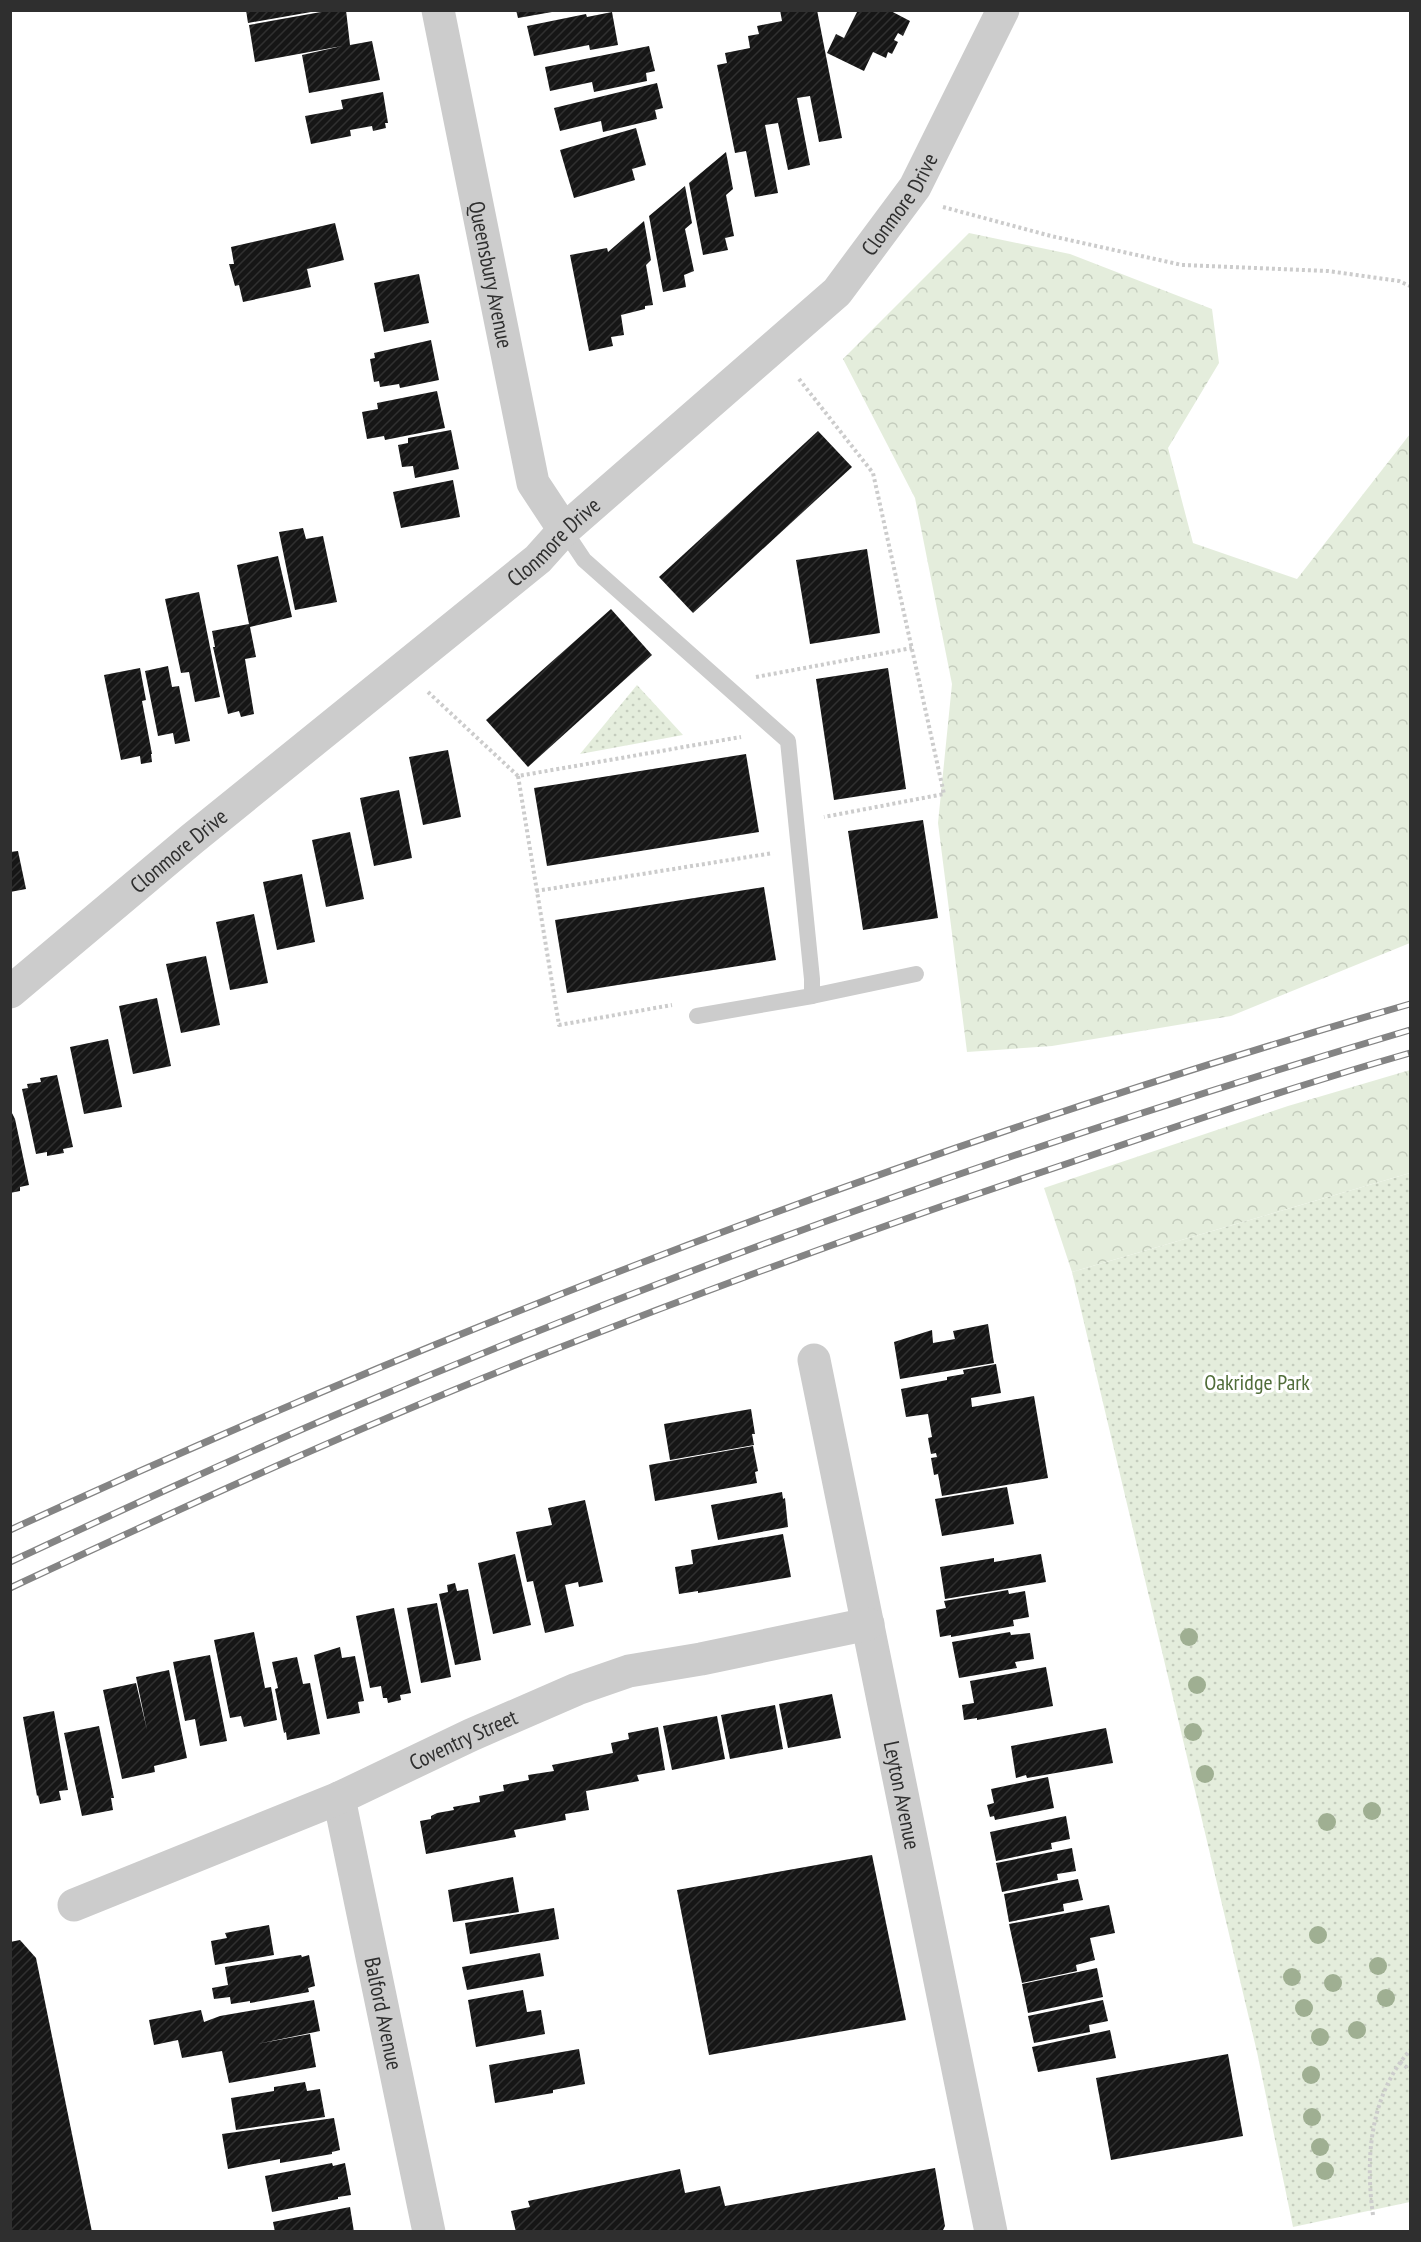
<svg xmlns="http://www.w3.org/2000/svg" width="1421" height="2242" viewBox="0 0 1421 2242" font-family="'PT Sans Narrow',sans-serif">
<defs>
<pattern id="forest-crowns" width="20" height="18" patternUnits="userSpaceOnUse" patternTransform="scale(1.5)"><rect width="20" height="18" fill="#e4eddc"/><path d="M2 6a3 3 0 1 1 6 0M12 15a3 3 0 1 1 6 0" fill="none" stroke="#c4ccbd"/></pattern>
<pattern id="park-dots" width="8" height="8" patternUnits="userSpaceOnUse" patternTransform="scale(1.5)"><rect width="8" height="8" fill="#e4eddc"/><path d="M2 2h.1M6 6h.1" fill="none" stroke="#c4ccbd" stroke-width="1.8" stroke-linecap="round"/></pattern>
<pattern id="building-hatch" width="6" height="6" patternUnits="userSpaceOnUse" patternTransform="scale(1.5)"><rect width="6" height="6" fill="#161616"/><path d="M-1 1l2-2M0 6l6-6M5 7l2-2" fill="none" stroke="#303030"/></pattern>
</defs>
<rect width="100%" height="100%" fill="#fff"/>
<g fill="url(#forest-crowns)">
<path d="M969 233 1070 254 1212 309 1219 363 1168 448 1193 543 1297 579 1410 434V943L1231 1016 1052 1046 967 1052 938 823 952 684 915 498 843 359Z"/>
<path d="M1410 1070V1173L1072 1272 1044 1188 1288 1106Z"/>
</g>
<g fill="url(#park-dots)">
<path d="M637 685 683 735 580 754Z"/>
<path d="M1410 1173V2202L1293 2227 1257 2052 1072 1272Z"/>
</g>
<g fill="url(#building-hatch)">
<path d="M246 10H311V12L248 23Z"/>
<path d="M332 10H346L350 45 372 41 380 80 309 93 302 55 342 46 255 62 249 25Z"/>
<path d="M516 10H552V12L518 18Z"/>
<path d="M780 10H817L842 138 819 142 810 96 797 98 810 165 788 170 778 123 765 125 778 193 755 197 746 151 735 153 717 65 727 63 725 53 750 48 748 36 759 34 757 26 782 21Z"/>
<path d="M858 10H889L910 21 903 36 898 33 894 40 898 42 892 54 888 52 886 58 873 52 864 71 827 53 836 34 844 38Z"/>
<path d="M612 12 618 45 590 50 589 45 534 56 527 26 586 14 587 17Z"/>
<path d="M649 46 655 71 646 73 647 81 594 92 592 82 550 91 545 67Z"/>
<path d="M657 83 663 108 655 110 657 119 603 132 601 121 560 131 554 108Z"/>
<path d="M383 92 388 123H385L386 128 373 131 372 126 350 130 351 136 311 144 305 116 343 109 341 100Z"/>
<path d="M636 128 646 165 632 169 635 180 574 198 560 150Z"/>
<path d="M726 152 733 189 726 195 734 236 725 238 728 250 703 255 689 183Z"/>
<path d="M685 186 692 223 685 229 694 271 684 275 686 287 663 292 649 216Z"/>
<path d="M644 221 651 260 646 265 653 305 645 306V309L621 315 624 335 611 337 613 346 589 351 570 255 607 248 608 252Z"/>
<path d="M335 223 344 260 307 269 311 287 243 302 239 285 235 286 229 264H234L231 247Z"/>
<path d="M419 274 429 323 384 332 374 283Z"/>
<path d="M431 340 439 380 400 388 399 384 380 387 379 381 374 382 370 359 375 358 374 353Z"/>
<path d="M437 391 445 428 385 440 384 436 367 439 362 412 378 409 377 403Z"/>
<path d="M451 430 459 469 415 478 413 466 402 467 398 445 408 443V438Z"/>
<path d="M818 431 852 467 693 613 659 577Z"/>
<path d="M453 480 460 517 401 528 393 492Z"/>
<path d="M303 528 306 539 323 536 337 602 295 610 279 532Z"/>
<path d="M867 549 880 633 810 644 796 560Z"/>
<path d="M278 556 292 617 250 627 256 657 245 659 254 714 241 717 239 711 228 714 213 647H215L212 631 249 624 237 565Z"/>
<path d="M199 592 220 697 195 702 189 672 181 673 165 599Z"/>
<path d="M611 609 652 655 528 767 486 720Z"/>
<path d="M168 666 172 687 179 686 190 741 175 744 173 733 158 736 145 671Z"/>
<path d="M140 668 146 700 142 701 152 754H151L152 762 141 764 140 756 121 760 104 675Z"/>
<path d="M888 668 906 789 834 800 816 679Z"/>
<path d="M448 750 461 817 423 825 409 757Z"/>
<path d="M746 754 759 832 547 866 534 788Z"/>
<path d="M399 790 412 858 374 866 360 798Z"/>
<path d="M923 820 938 918 863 930 848 831Z"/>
<path d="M350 832 364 899 326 907 312 840Z"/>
<path d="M18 851 26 889 10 892V852Z"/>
<path d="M302 874 315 942 277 950 263 882Z"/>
<path d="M764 887 776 960 567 993 555 920Z"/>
<path d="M254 914 268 983 230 990 216 922Z"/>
<path d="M206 956 220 1025 181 1033 166 964Z"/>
<path d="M157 998 171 1066 133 1074 119 1006Z"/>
<path d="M108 1039 122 1107 84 1114 70 1047Z"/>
<path d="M57 1075 73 1147 63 1149 64 1153 47 1156V1152L36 1154 22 1089 28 1088 27 1084 41 1082 40 1078Z"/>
<path d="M10 1109 15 1119 29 1185 20 1187V1191L10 1193Z"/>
<path d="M988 1324 994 1363 900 1379 894 1342 932 1330 933 1343 955 1339 953 1331Z"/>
<path d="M996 1364 1001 1393 971 1398 972 1407 1034 1396 1048 1478 942 1496 938 1474 934 1475 931 1458 937 1457 936 1453 931 1454 928 1438 932 1437 928 1414 906 1417 901 1389 947 1380V1377L964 1374 963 1370Z"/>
<path d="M751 1409 755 1434H752L754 1445 670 1460 664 1424Z"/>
<path d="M753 1446 758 1471 755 1472 757 1483 655 1501 649 1465Z"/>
<path d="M1007 1487 1014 1524 942 1536 935 1499Z"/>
<path d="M782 1492 783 1499 785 1498 788 1527 718 1540 711 1505Z"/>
<path d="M585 1500 603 1582 579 1587 578 1582 565 1585 574 1626 545 1633 533 1581 527 1582 516 1532 552 1525 548 1508Z"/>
<path d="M783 1534 791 1577 698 1593V1591L679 1594 675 1567 693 1564 691 1550Z"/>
<path d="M515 1554 531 1625 493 1634 478 1563Z"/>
<path d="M1041 1554 1046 1582 945 1599 940 1567 994 1558V1562Z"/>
<path d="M455 1583 457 1591 468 1589 481 1660 455 1665 439 1594 448 1592 447 1585Z"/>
<path d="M1008 1590 1009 1594 1025 1591 1029 1617 1013 1620 1014 1626 951 1637V1635L940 1637 936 1610 946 1608 944 1601Z"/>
<path d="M437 1603 451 1677 421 1683 407 1608Z"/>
<path d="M394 1608 411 1693 400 1695 401 1700 388 1703 387 1698H383L381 1686 370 1688 356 1616Z"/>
<path d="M254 1632 265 1688 271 1687 277 1720 244 1727 241 1716 230 1718 214 1640Z"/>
<path d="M1010 1632 1011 1635 1030 1633 1034 1659 1015 1662 1017 1668 959 1678 952 1642Z"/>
<path d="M340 1647 342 1658 355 1656 364 1701 358 1702 360 1713 327 1719 314 1655Z"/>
<path d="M210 1655 227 1741 200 1746 195 1719 185 1721 173 1662Z"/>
<path d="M297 1657 303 1684 310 1683 320 1734 287 1740 286 1732 284 1733 275 1689 278 1688 272 1662Z"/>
<path d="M1046 1667 1053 1706 977 1720V1718L964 1720 962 1705 974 1703 970 1681Z"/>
<path d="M169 1670 187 1758 154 1766 155 1772 122 1779 103 1690 136 1683 147 1730 136 1677Z"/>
<path d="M832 1694 841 1738 788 1748 779 1704Z"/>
<path d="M775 1705 783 1749 730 1759 721 1715Z"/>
<path d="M54 1711 68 1790 59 1791 61 1800 40 1804 38 1795 37 1796 23 1717Z"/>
<path d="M717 1716 725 1759 672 1770 663 1726Z"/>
<path d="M99 1726 114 1798H111L113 1810 82 1816 64 1733Z"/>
<path d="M658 1727 665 1770 637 1775 639 1781 586 1791 589 1810 565 1814 566 1820 514 1830 516 1837 426 1854 420 1821 431 1819V1816L437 1813 454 1810 453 1807 480 1802 479 1796 504 1791 503 1785 529 1780 528 1775 554 1771 552 1765 613 1753 611 1743 629 1739 628 1733Z"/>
<path d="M1106 1728 1113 1763 1027 1778 1026 1775 1016 1778 1011 1746Z"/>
<path d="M1048 1777 1054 1808 995 1820 994 1816 990 1817 987 1805 994 1803 991 1789Z"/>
<path d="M1066 1816 1070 1839 1051 1843 1052 1849 996 1861 990 1832Z"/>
<path d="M1072 1848 1076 1871 1057 1874 1058 1880 1002 1892 996 1863Z"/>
<path d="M872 1855 906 2020 709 2055 677 1890Z"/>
<path d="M513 1877 519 1912 453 1922 448 1890Z"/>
<path d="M1078 1879 1083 1900 1063 1904 1064 1911 1009 1922 1004 1894Z"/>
<path d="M1109 1905 1115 1933 1090 1938 1095 1960 1076 1965 1077 1971 1022 1983 1009 1924Z"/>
<path d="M554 1908 559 1939 470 1954 465 1923Z"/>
<path d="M269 1925 274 1955 215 1965 211 1941 227 1938 225 1933Z"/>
<path d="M20 1940 36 1958 92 2232H10V1942Z"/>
<path d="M540 1953 544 1976 467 1990 462 1967Z"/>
<path d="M301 1955 302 1957 309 1955 315 1986 308 1988 309 1992 250 2003V2001L231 2004 230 1997 214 1999 212 1988 228 1985 225 1967Z"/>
<path d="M1097 1968 1103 1997 1028 2013 1022 1984Z"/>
<path d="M523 1990 527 2012 541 2010 545 2034 476 2047 468 2000Z"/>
<path d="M314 2000 320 2031 257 2044 310 2034 316 2067 229 2083 222 2051 182 2058 178 2040 154 2045 149 2020 201 2010 204 2022 220 2016Z"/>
<path d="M1103 2000 1108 2021 1089 2025 1090 2032 1034 2043 1028 2016Z"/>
<path d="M1110 2030 1116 2058 1038 2072 1032 2047Z"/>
<path d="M579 2049 585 2084 553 2090V2093L495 2103 489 2065Z"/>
<path d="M1228 2054 1243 2136 1111 2160 1096 2078Z"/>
<path d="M305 2082 307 2091 320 2089 325 2117 236 2130 231 2098 274 2091V2087Z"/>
<path d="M334 2118 340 2150 332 2152V2154L280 2163V2159L228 2169 222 2134Z"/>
<path d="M332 2163 333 2166 345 2163 351 2195 338 2197V2199L272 2212 265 2176Z"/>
<path d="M935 2168 945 2226 942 2232H516L511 2211 530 2207 528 2201 680 2169 685 2193 720 2186 725 2206Z"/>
<path d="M350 2207 354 2232H275L273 2222Z"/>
</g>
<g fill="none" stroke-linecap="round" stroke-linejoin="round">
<g stroke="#ccc" stroke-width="4" stroke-dasharray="3 3" stroke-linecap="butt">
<path d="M943 207 1051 236 1182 265 1328 271 1399 281 1410 286"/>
<path d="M799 379 873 473 944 794 824 817"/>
<path d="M756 677 912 648"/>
<path d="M428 692 518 776 741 737"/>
<path d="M518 776 559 1025 672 1005"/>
<path d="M536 891 773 853"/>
<path d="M1400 2062 1410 2070"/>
<path d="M1373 2215C1365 2157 1370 2096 1410 2050"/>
</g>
<g stroke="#ccc" stroke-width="16">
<path d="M564 530 584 560 788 741 812 979V996L697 1016"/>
<path d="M812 996 916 974"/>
</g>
<g stroke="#ccc" stroke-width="33">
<path id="s1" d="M438 10 533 483 564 530"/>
<path id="s2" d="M814 1360 991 2232"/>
<path id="s3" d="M339 1798 429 2232"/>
<path id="s4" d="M74 1905 339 1798 471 1735 577 1689 629 1671 701 1659 868 1624"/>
</g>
<path stroke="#ccc" stroke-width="33" id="s5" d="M10 992 192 839 538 559 564 530 837 292 915 187 1003 10"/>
<defs>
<g id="rail">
<path d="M10 1530C463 1321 931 1142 1410 1004"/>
<path d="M10 1562C124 1509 238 1456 354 1407 698 1260 1052 1136 1410 1030"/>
<path d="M10 1588C190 1504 371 1421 556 1349 724 1283 895 1221 1066 1164 1180 1125 1295 1086 1410 1053"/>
</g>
</defs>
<use href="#rail" stroke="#848484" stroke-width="7"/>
<use href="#rail" stroke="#fff" stroke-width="4.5" stroke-dasharray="14" stroke-linecap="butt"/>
</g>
<g fill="#9faf92">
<circle cx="1189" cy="1637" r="9"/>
<circle cx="1197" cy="1685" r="9"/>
<circle cx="1193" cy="1732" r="9"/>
<circle cx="1205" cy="1774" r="9"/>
<circle cx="1372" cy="1811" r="9"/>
<circle cx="1327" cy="1822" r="9"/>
<circle cx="1318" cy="1935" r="9"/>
<circle cx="1378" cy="1966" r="9"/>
<circle cx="1292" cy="1977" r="9"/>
<circle cx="1333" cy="1983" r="9"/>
<circle cx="1386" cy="1998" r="9"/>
<circle cx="1304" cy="2008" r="9"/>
<circle cx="1357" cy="2030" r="9"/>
<circle cx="1320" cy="2037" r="9"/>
<circle cx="1311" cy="2075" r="9"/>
<circle cx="1312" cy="2117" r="9"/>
<circle cx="1320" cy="2147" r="9"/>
<circle cx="1325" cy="2171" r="9"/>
</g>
<g text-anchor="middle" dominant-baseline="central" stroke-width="6" stroke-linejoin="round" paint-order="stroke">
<g font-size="22" fill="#2f2f2f" stroke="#fff">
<text stroke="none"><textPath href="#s5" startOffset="1192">Clonmore Drive</textPath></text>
<text stroke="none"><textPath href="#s1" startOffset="270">Queensbury Avenue</textPath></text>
<text stroke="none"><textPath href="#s5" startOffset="706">Clonmore Drive</textPath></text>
<text stroke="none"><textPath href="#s5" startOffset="220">Clonmore Drive</textPath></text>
<text stroke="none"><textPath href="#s4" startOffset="423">Coventry Street</textPath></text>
<text stroke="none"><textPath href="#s2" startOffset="444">Leyton Avenue</textPath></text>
<text stroke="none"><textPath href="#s3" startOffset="220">Balford Avenue</textPath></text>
</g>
<g font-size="22" fill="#506d39" stroke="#fff">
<text x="1257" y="1382">Oakridge Park</text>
</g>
</g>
<rect width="1421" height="2242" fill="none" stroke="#2f2f2f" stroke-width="24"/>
</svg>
